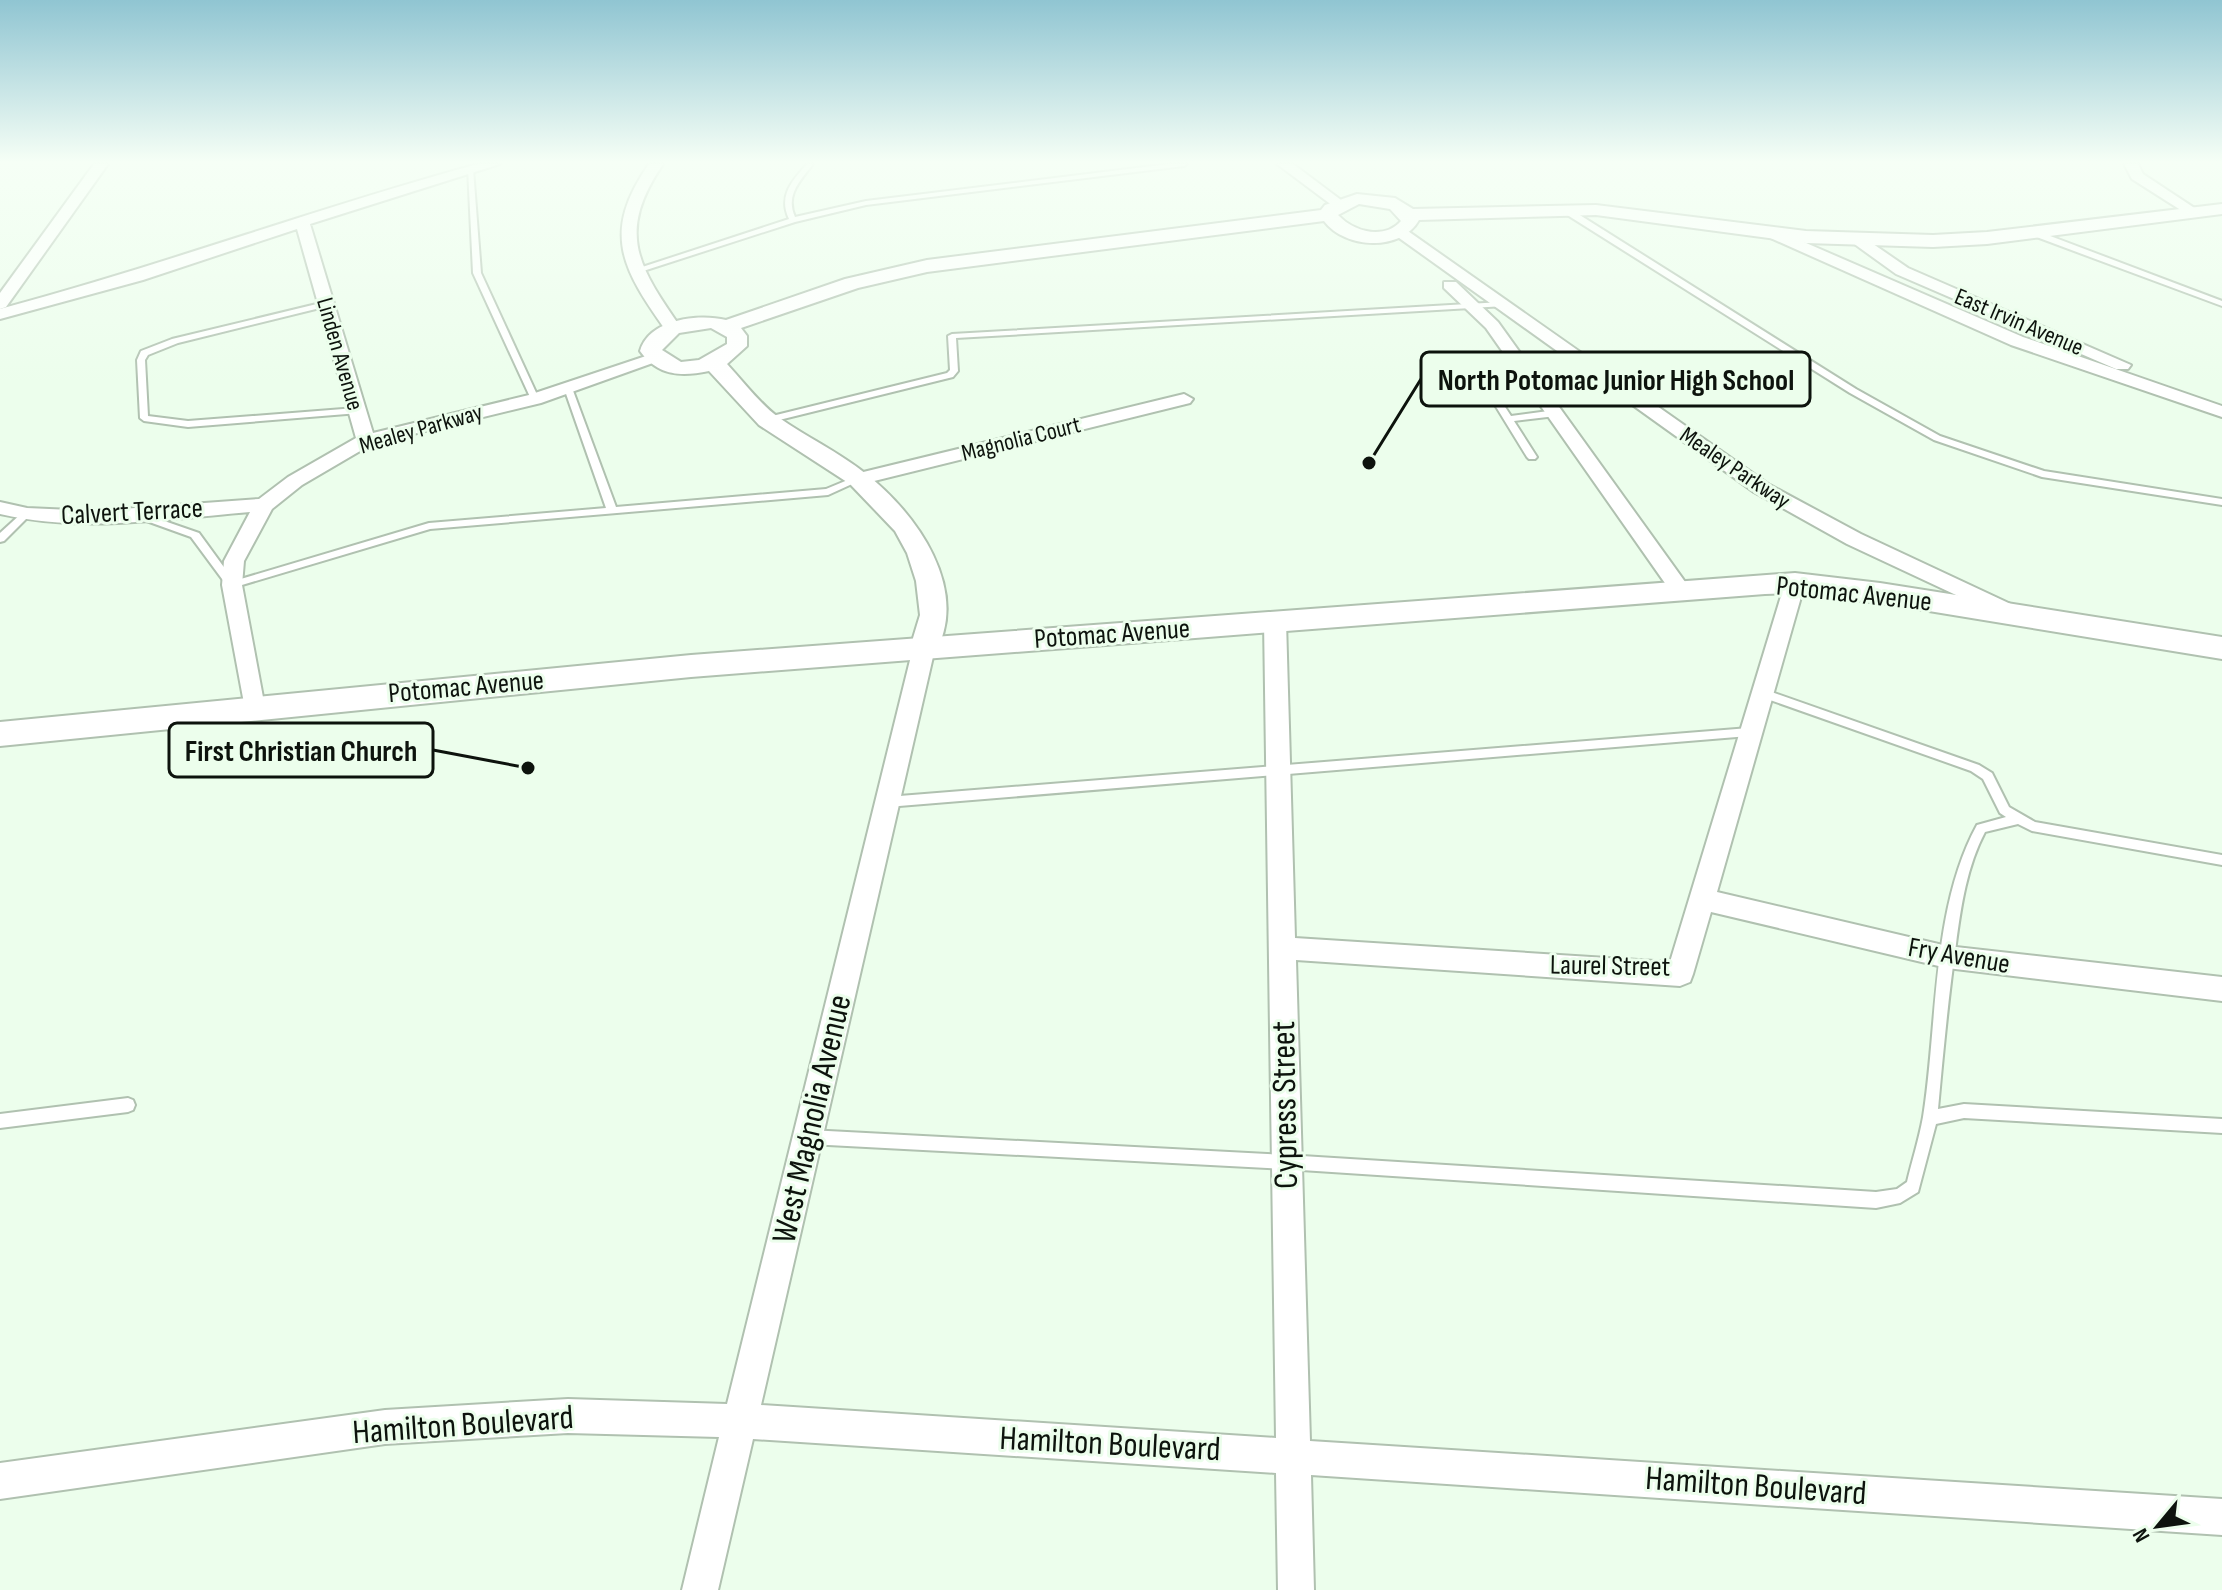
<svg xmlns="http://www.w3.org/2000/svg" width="2222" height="1590" viewBox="0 0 2222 1590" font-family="'Sofia Sans Condensed',sans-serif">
<rect width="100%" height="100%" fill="#ecfeec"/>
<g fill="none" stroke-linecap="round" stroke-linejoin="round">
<defs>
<g id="service">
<path d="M807 164H813C800 181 785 195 795 217L866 201 1169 164H1187L1184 166 866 205 795 222 637 273 630 271 789 219C778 196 792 181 807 164Z"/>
<path d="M468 168 473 169 481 273 539 399 538 401H532L531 399 473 273Z"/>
<path d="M1561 207H1567L1856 389 1940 436 2044 471 2222 499V505L2042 477 1934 440 1850 393 1561 211Z"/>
<path d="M2031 231H2037L2222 301V306L2031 235Z"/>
<path d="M325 302H328V306L178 343 148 355 145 360 148 416 188 421 356 408 360 411 359 413 188 427 144 421 140 418 137 360 141 351 172 339Z"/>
<path d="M1502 302 1506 304 1505 306 956 338 958 371 953 377 767 423 763 420 764 418 947 373 950 370 948 336 952 334Z"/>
<path d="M568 385 572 388 616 507 826 489 855 477 858 476 863 479 828 495 430 529 232 588 228 587 191 537 141 519 139 517 144 514 147 515 199 533 234 581 429 523 606 508 564 388Z"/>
<path d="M1491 389 1494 390 1511 416 1556 410 1560 413 1556 416 1514 421 1537 457 1535 459H1529L1527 457 1487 392Z"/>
<path d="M26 511 31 514 4 541 0 542V533L23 512Z"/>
<path d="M1760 688 1979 765 1992 773 2009 807 2035 822 2222 855V865L2032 831 2018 824 1985 832C1967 866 1961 906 1956 944 1948 999 1943 1054 1938 1109L1964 1104 2222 1119V1133L1964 1118 1936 1124 1918 1192 1900 1203 1876 1208 1286 1169 809 1144 804 1142 802 1137 804 1132 809 1130 1286 1155 1876 1192 1897 1189 1907 1182C1912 1161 1919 1139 1923 1117 1938 1024 1931 909 1977 825L2006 817 2000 813 1983 779 1971 771 1756 695 1754 692Z"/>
<path d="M1749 728 1755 732 1749 736 887 807 883 805 881 802 883 799 887 797Z"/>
<path d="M128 1098 133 1100 135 1105 133 1110 128 1112 0 1128V1114Z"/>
</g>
<g id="minor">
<path d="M94 164H108L6 307 0 309V293Z"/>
<path d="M478 164H500L310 224 373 433 529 395 649 355 655 354 664 359 541 403 372 444 302 485 272 509 244 561 242 585 265 708 254 716 246 714 222 585 224 561 250 512C167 519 83 533 0 514V502L27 508 94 511 259 499 288 477 356 438 297 229 143 280 0 319V309C161 266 317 208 478 164Z"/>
<path d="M649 164H663C616 233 638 266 681 328L673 333 667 332C622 269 601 233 649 164Z"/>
<path d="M1277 164H1293L1345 203 1333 206Z"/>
<path d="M2124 164H2138L2143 174 2199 211 2187 214 2132 179Z"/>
<path d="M1395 229H1405L1768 484 1861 534 2017 607 2021 612 2017 617H2003L1847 544 1754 492 1395 235Z"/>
<path d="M1766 230H1776L2023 337 2222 406V417L2011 345 1766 236Z"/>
<path d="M1853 237H1863L1908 268 2131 365 2128 369H2116L1896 274 1853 243Z"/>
<path d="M1444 282H1456L1498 322 1688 586 1691 591 1688 596H1674L1486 328 1444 288Z"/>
<path d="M1184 394 1193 399 1190 403 858 485 849 479 851 475Z"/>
<path d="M1795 576 1805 583 1717 892 1947 946 2222 977V1001L1947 968 1711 912 1693 974 1690 982 1680 986 1296 960 1310 1441 2222 1499V1535L1311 1475 1314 1590H1278L1276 1473 753 1439 718 1590H682L719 1437 568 1433 385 1444 0 1499V1463L385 1410 568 1399 727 1404 913 648 924 640 935 648 761 1405 1276 1438 1264 621 1275 614 1286 621 1295 938 1670 962 1785 583Z"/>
</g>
<path id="tertiary" d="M1357 194 1395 198 1413 209 1596 205 1806 231 1933 235 1987 232 2222 204V214L1987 244 1933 247 1806 243 1596 215 1419 220C1401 252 1345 249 1324 221L927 272 858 288 741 328 747 336V346L727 364C743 381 759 403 778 417 806 437 839 452 866 474 916 513 972 590 934 655H914L910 648 920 615 916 581 907 553 895 531 850 484 759 425 709 371C681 377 658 376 640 351 649 319 699 313 726 320L845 279 927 260 1321 210 1325 205ZM1359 204 1390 209 1401 221C1384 240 1354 232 1338 215ZM711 328 727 337V344L699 360 681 362 662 350 679 333Z"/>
<path id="secondary" d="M1795 573 1880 583 2222 637V659L1880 603 1795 593 1765 594 691 677 0 746V722L691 655Z"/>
</defs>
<use href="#service" stroke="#b0c1b0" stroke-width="4"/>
<use href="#minor" stroke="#b0c1b0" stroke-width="4"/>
<use href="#tertiary" stroke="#b0c1b0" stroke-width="4"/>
<use href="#secondary" stroke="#b0c1b0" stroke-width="4"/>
<use href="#service" fill="#fff" fill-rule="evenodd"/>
<use href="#minor" fill="#fff" fill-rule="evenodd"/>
<use href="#tertiary" fill="#fff" fill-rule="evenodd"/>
<use href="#secondary" fill="#fff" fill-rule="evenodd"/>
</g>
<linearGradient id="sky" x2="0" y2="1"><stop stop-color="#90c5d2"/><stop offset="0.42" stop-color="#f6fff6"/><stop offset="1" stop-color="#f6fff6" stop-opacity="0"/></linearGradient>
<rect width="2222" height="386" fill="url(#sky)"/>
<g text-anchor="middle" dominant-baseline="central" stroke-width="6" stroke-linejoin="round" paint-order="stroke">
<g font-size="24" fill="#0d130d" stroke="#ecfeec">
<text transform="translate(2019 322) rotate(23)">East Irvin Avenue</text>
<text transform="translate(340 354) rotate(74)">Linden Avenue</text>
<text transform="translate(421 429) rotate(-16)">Mealey Parkway</text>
<text transform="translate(1021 439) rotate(-14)">Magnolia Court</text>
<text transform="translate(1735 468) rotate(34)">Mealey Parkway</text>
</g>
<g font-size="28" fill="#0d130d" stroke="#ecfeec">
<text transform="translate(132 512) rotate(-3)">Calvert Terrace</text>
<text transform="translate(1854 594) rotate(6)">Potomac Avenue</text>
<text transform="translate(1112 634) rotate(-4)">Potomac Avenue</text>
<text transform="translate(466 687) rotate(-5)">Potomac Avenue</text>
<text transform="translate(1959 956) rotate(10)">Fry Avenue</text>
<text transform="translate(1610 966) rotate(1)">Laurel Street</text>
</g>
<g font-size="34" fill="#0d130d" stroke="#ecfeec">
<text transform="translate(1285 1105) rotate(-91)">Cypress Street</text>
<text transform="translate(812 1119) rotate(-77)">West Magnolia Avenue</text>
<text transform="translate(463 1425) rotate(-4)">Hamilton Boulevard</text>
<text transform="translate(1110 1444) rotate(3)">Hamilton Boulevard</text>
<text transform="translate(1756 1486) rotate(4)">Hamilton Boulevard</text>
</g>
</g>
<path fill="none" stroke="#0d130d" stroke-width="3" d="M1369 463L1421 379M528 768L433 750"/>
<g fill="#0d130d" stroke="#ecfeec" stroke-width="3">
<circle cx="1369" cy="463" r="8"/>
<circle cx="528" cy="768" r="8"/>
</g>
<g fill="#ecfeec" stroke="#0d130d" stroke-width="3">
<rect x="1421" y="352" width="389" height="54" rx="8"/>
<rect x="169" y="723" width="264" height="54" rx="8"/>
</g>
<g font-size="30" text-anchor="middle" font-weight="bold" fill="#0d130d">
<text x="1616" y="390">North Potomac Junior High School</text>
<text x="301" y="761">First Christian Church</text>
</g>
<g transform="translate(2158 1526) rotate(241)" stroke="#ecfeec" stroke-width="6" paint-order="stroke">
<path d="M0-6L14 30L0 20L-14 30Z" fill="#0d130d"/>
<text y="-12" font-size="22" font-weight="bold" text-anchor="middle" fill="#0d130d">N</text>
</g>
</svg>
